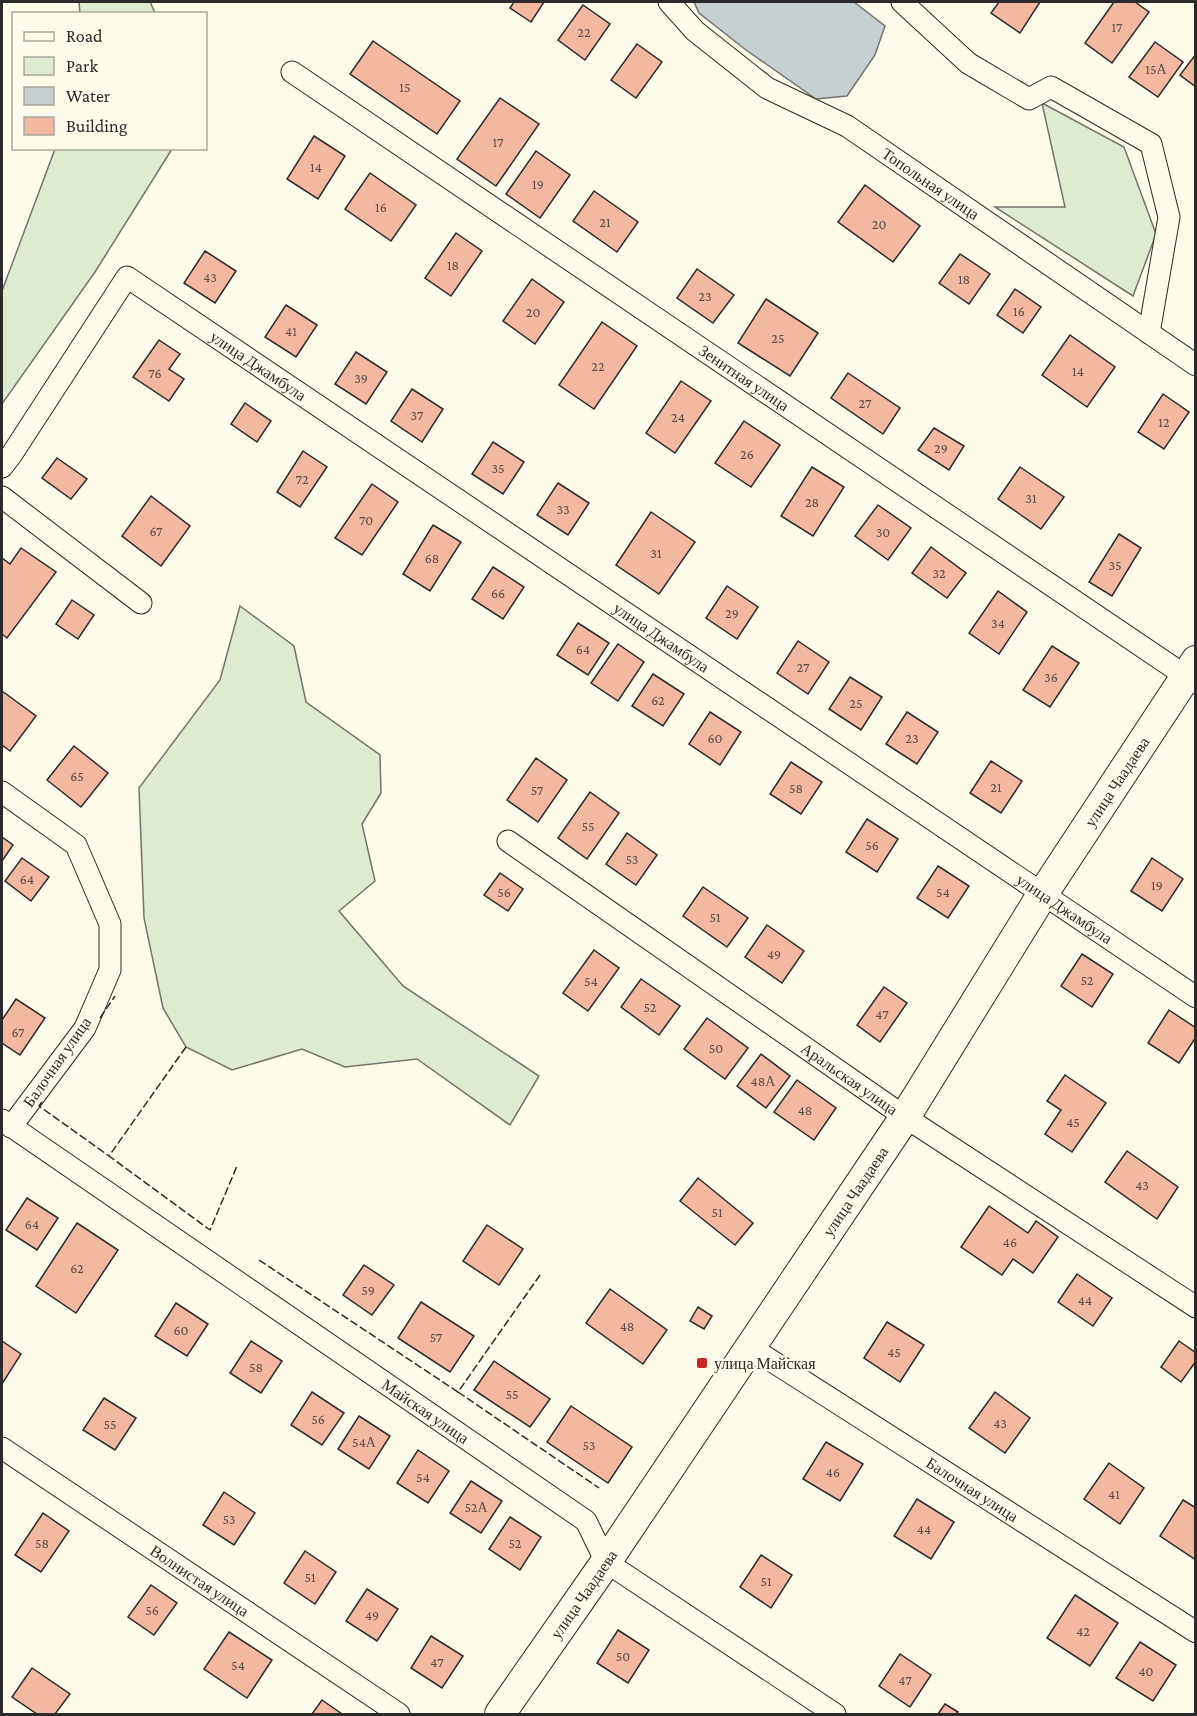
<svg xmlns="http://www.w3.org/2000/svg" width="1197" height="1716" viewBox="0 0 1197 1716" font-family="'Crimson Pro',serif">
<rect width="100%" height="100%" fill="#fdfbea"/>
<g fill="#deebd1" stroke="#74746e" stroke-width="1.5">
<path d="M79 2H150L155 13H80Z"/>
<path d="M1042 103 1124 147 1156 234 1133 296 995 207H1065Z"/>
<path d="M55 149H172L95 272 2 404V291Z"/>
<path d="M240 606 294 646 306 702 380 755 381 793 362 824 375 881 339 911 403 986 539 1076 510 1125 417 1059 345 1067 302 1049 232 1070 186 1047 163 1008 144 918 139 788 220 680Z"/>
</g>
<path fill="#c7d0d0" stroke="#74746e" stroke-width="1.5" d="M694 2H854L885 26 875 55 847 96 816 99 746 50 699 13Z"/>
<g fill="#f2b8a0" stroke="#2b2b2b" stroke-width="1.5">
<path d="M514 2H544L531 22 510 8Z"/>
<path d="M999 2H1040L1020 33 991 13Z"/>
<path d="M1114 2H1135L1149 12 1112 63 1085 43Z"/>
<path d="M583 5 610 24 585 60 558 40Z"/>
<path d="M373 41 460 101 437 134 350 74Z"/>
<path d="M1155 42 1183 62 1158 97 1129 77Z"/>
<path d="M637 44 662 62 636 98 611 80Z"/>
<path d="M1196 54V87L1180 75Z"/>
<path d="M500 98 539 124 496 186 457 159Z"/>
<path d="M314 136 345 156 318 199 287 179Z"/>
<path d="M536 151 570 175 540 218 506 194Z"/>
<path d="M370 173 416 205 391 241 345 209Z"/>
<path d="M865 185 920 226 893 262 838 222Z"/>
<path d="M594 191 638 222 617 252 573 221Z"/>
<path d="M456 233 482 251 451 296 425 278Z"/>
<path d="M205 251 236 271 215 303 184 283Z"/>
<path d="M960 254 990 274 969 304 939 283Z"/>
<path d="M697 269 734 295 713 323 677 298Z"/>
<path d="M532 279 564 302 535 344 503 321Z"/>
<path d="M1015 289 1041 307 1023 333 997 315Z"/>
<path d="M766 299 818 333 790 376 738 343Z"/>
<path d="M286 305 317 325 296 357 265 337Z"/>
<path d="M602 322 637 346 594 409 559 385Z"/>
<path d="M1070 335 1115 367 1087 407 1042 375Z"/>
<path d="M159 340 180 354 169 369 184 379 169 401 133 377Z"/>
<path d="M356 352 387 372 366 404 335 384Z"/>
<path d="M848 373 900 408 883 434 831 398Z"/>
<path d="M681 381 711 401 675 453 646 433Z"/>
<path d="M412 389 443 409 422 442 391 421Z"/>
<path d="M1163 394 1189 412 1164 449 1138 432Z"/>
<path d="M245 403 271 421 257 442 231 424Z"/>
<path d="M744 421 780 445 751 487 715 463Z"/>
<path d="M934 428 964 446 949 470 918 450Z"/>
<path d="M493 442 524 462 503 494 472 474Z"/>
<path d="M303 451 327 467 300 507 277 492Z"/>
<path d="M57 458 87 479 71 499 42 478Z"/>
<path d="M812 467 844 487 813 536 781 516Z"/>
<path d="M1020 467 1064 497 1041 529 998 499Z"/>
<path d="M558 483 589 503 568 535 537 515Z"/>
<path d="M372 484 398 502 362 555 335 538Z"/>
<path d="M151 496 190 526 161 566 122 536Z"/>
<path d="M878 505 911 528 888 560 855 536Z"/>
<path d="M651 512 695 542 659 594 616 565Z"/>
<path d="M433 525 461 542 430 591 403 574Z"/>
<path d="M1119 534 1141 548 1112 596 1089 582Z"/>
<path d="M931 547 966 573 947 598 912 573Z"/>
<path d="M21 548 56 572 7 638 2 634V558L10 564Z"/>
<path d="M493 567 524 587 503 619 472 599Z"/>
<path d="M727 586 758 607 737 639 706 618Z"/>
<path d="M998 591 1027 612 999 654 969 633Z"/>
<path d="M72 600 94 615 78 639 56 624Z"/>
<path d="M578 623 609 643 588 675 557 655Z"/>
<path d="M798 641 829 662 808 694 777 673Z"/>
<path d="M618 644 644 662 618 701 591 683Z"/>
<path d="M1052 646 1079 663 1050 707 1023 690Z"/>
<path d="M653 674 684 694 663 726 632 706Z"/>
<path d="M850 677 882 697 861 730 829 709Z"/>
<path d="M2 691 36 716 10 751 2 745Z"/>
<path d="M710 712 741 732 720 765 689 744Z"/>
<path d="M907 712 938 732 917 764 886 744Z"/>
<path d="M74 746 108 773 81 807 47 780Z"/>
<path d="M536 758 567 780 538 822 507 800Z"/>
<path d="M991 761 1022 781 1001 813 970 793Z"/>
<path d="M791 762 822 782 801 814 770 794Z"/>
<path d="M590 792 619 813 587 859 558 838Z"/>
<path d="M867 819 898 839 877 872 846 852Z"/>
<path d="M627 833 657 855 636 885 606 864Z"/>
<path d="M2 837 13 845 2 861Z"/>
<path d="M22 858 49 877 31 901 5 881Z"/>
<path d="M1152 858 1183 879 1162 911 1131 891Z"/>
<path d="M938 866 969 886 948 918 917 898Z"/>
<path d="M500 873 523 889 508 911 484 895Z"/>
<path d="M703 887 748 918 727 947 683 916Z"/>
<path d="M767 925 804 951 782 983 745 957Z"/>
<path d="M594 950 619 968 588 1011 563 993Z"/>
<path d="M1082 954 1113 974 1092 1007 1061 986Z"/>
<path d="M641 979 680 1006 659 1035 621 1007Z"/>
<path d="M884 987 907 1003 880 1042 857 1025Z"/>
<path d="M16 999 45 1018 20 1055 2 1043V1020Z"/>
<path d="M1169 1010 1196 1028V1037L1179 1063 1148 1043Z"/>
<path d="M707 1018 748 1048 725 1079 684 1049Z"/>
<path d="M761 1054 790 1076 766 1108 737 1086Z"/>
<path d="M1065 1075 1106 1103 1072 1152 1045 1134 1061 1110 1047 1101Z"/>
<path d="M797 1080 836 1108 814 1140 774 1112Z"/>
<path d="M1127 1151 1178 1187 1157 1219 1105 1182Z"/>
<path d="M698 1178 753 1223 735 1245 680 1201Z"/>
<path d="M27 1198 58 1218 37 1250 6 1230Z"/>
<path d="M989 1206 1028 1233 1036 1221 1058 1237 1033 1273 1013 1259 1002 1275 961 1247Z"/>
<path d="M77 1223 118 1250 76 1313 36 1286Z"/>
<path d="M487 1225 523 1249 499 1285 463 1261Z"/>
<path d="M364 1265 394 1285 372 1315 343 1295Z"/>
<path d="M1077 1274 1112 1298 1093 1326 1058 1302Z"/>
<path d="M610 1289 667 1330 643 1364 586 1323Z"/>
<path d="M421 1302 474 1336 450 1372 398 1338Z"/>
<path d="M176 1303 208 1324 187 1356 155 1336Z"/>
<path d="M698 1307 712 1316 704 1329 690 1321Z"/>
<path d="M887 1322 924 1345 900 1382 864 1358Z"/>
<path d="M2 1341 21 1354 2 1384Z"/>
<path d="M251 1341 282 1361 261 1393 230 1373Z"/>
<path d="M1179 1341 1196 1353V1361L1181 1382 1161 1367Z"/>
<path d="M494 1361 550 1399 530 1427 474 1390Z"/>
<path d="M312 1392 344 1413 322 1445 291 1425Z"/>
<path d="M995 1392 1030 1418 1005 1453 969 1428Z"/>
<path d="M104 1398 136 1418 115 1450 83 1430Z"/>
<path d="M571 1406 632 1447 608 1483 547 1442Z"/>
<path d="M359 1416 390 1436 369 1469 338 1449Z"/>
<path d="M826 1442 863 1464 840 1501 803 1479Z"/>
<path d="M418 1450 449 1471 428 1503 397 1483Z"/>
<path d="M1109 1463 1144 1488 1120 1524 1084 1499Z"/>
<path d="M471 1481 502 1501 481 1533 450 1513Z"/>
<path d="M224 1492 255 1513 234 1545 203 1525Z"/>
<path d="M917 1499 954 1522 931 1559 894 1536Z"/>
<path d="M1183 1500 1196 1508V1560L1160 1536Z"/>
<path d="M43 1513 69 1531 41 1572 15 1555Z"/>
<path d="M510 1517 541 1537 520 1570 489 1549Z"/>
<path d="M305 1551 336 1572 315 1604 284 1583Z"/>
<path d="M761 1555 792 1575 771 1608 740 1587Z"/>
<path d="M151 1585 177 1603 154 1635 128 1617Z"/>
<path d="M367 1589 398 1609 377 1641 346 1621Z"/>
<path d="M1075 1595 1118 1623 1090 1666 1047 1638Z"/>
<path d="M618 1630 649 1650 628 1683 597 1663Z"/>
<path d="M229 1632 272 1660 247 1698 204 1669Z"/>
<path d="M431 1636 463 1656 442 1688 411 1668Z"/>
<path d="M1140 1642 1176 1665 1153 1701 1116 1678Z"/>
<path d="M900 1654 931 1675 910 1707 879 1686Z"/>
<path d="M32 1668 70 1694 55 1714H37L12 1697Z"/>
<path d="M322 1700 342 1714H312Z"/>
<path d="M945 1704 958 1712 956 1714H938Z"/>
</g>
<g fill="none" stroke-linecap="round" stroke-linejoin="round">
<defs>
<g id="street">
<path id="s1" d="M669 2 695 31 767 88 847 126 1196 365"/>
<path d="M902 2 968 63 1029 99 1051 87 1151 144 1169 217 1149 333"/>
<path id="s2" d="M292 72 1196 683"/>
<path id="s3" d="M2 467 12 454 127 277 1196 997"/>
<path d="M2 497 141 603"/>
<path d="M2 792 76 845 110 924V970L85 1028 11 1127"/>
<path id="s4" d="M508 841 905 1117 1196 1307"/>
<path id="s5" d="M2 1120 586 1521 606 1562 835 1714"/>
<path id="s6" d="M750 1347 1196 1632"/>
<path id="s7" d="M2 1448 399 1714"/>
</g>
<g id="secondary">
<path id="s8" d="M500 1714 606 1562 905 1117 1042 895 1196 661"/>
</g>
</defs>
<use href="#street" stroke="#2b2b2b" stroke-width="23"/>
<use href="#secondary" stroke="#2b2b2b" stroke-width="32"/>
<use href="#street" stroke="#fdfbea" stroke-width="21"/>
<use href="#secondary" stroke="#fdfbea" stroke-width="30"/>
<g stroke="#2b2b2b" stroke-width="1.5" stroke-dasharray="8 3" stroke-linecap="butt">
<path d="M100 1018 115 996"/>
<path d="M186 1047 109 1156 210 1230 237 1166"/>
<path d="M42 1102 39 1106 109 1156"/>
<path d="M259 1260 458 1392 540 1275"/>
<path d="M458 1392 599 1488"/>
</g>
</g>
<rect fill="#c62828" stroke="#fdfbea" stroke-width="2" x="696" y="1357" width="12" height="12" rx="3"/>
<g text-anchor="middle" dominant-baseline="central" stroke-width="4.5" stroke-linejoin="round" paint-order="stroke">
<g font-size="14" fill="#5d4e48">
<text x="1117" y="27">17</text>
<text x="584" y="32">22</text>
<text x="1156" y="69">15А</text>
<text x="405" y="87">15</text>
<text x="498" y="142">17</text>
<text x="316" y="167">14</text>
<text x="538" y="184">19</text>
<text x="381" y="207">16</text>
<text x="605" y="222">21</text>
<text x="879" y="224">20</text>
<text x="453" y="265">18</text>
<text x="210" y="277">43</text>
<text x="964" y="279">18</text>
<text x="705" y="296">23</text>
<text x="1019" y="311">16</text>
<text x="533" y="312">20</text>
<text x="291" y="331">41</text>
<text x="778" y="338">25</text>
<text x="598" y="366">22</text>
<text x="1078" y="371">14</text>
<text x="155" y="373">76</text>
<text x="361" y="378">39</text>
<text x="865" y="403">27</text>
<text x="417" y="415">37</text>
<text x="678" y="417">24</text>
<text x="1164" y="422">12</text>
<text x="941" y="448">29</text>
<text x="747" y="454">26</text>
<text x="498" y="468">35</text>
<text x="302" y="479">72</text>
<text x="1031" y="498">31</text>
<text x="812" y="502">28</text>
<text x="563" y="509">33</text>
<text x="366" y="520">70</text>
<text x="156" y="531">67</text>
<text x="883" y="532">30</text>
<text x="656" y="553">31</text>
<text x="432" y="558">68</text>
<text x="1115" y="565">35</text>
<text x="939" y="573">32</text>
<text x="498" y="593">66</text>
<text x="732" y="613">29</text>
<text x="998" y="623">34</text>
<text x="583" y="649">64</text>
<text x="803" y="667">27</text>
<text x="1051" y="677">36</text>
<text x="658" y="700">62</text>
<text x="856" y="703">25</text>
<text x="715" y="738">60</text>
<text x="912" y="738">23</text>
<text x="77" y="776">65</text>
<text x="996" y="787">21</text>
<text x="796" y="788">58</text>
<text x="537" y="790">57</text>
<text x="588" y="826">55</text>
<text x="872" y="845">56</text>
<text x="632" y="859">53</text>
<text x="27" y="879">64</text>
<text x="1157" y="885">19</text>
<text x="504" y="892">56</text>
<text x="943" y="892">54</text>
<text x="715" y="917">51</text>
<text x="774" y="954">49</text>
<text x="1087" y="980">52</text>
<text x="591" y="981">54</text>
<text x="650" y="1007">52</text>
<text x="882" y="1014">47</text>
<text x="18" y="1032">67</text>
<text x="716" y="1048">50</text>
<text x="763" y="1081">48А</text>
<text x="805" y="1110">48</text>
<text x="1073" y="1122">45</text>
<text x="1142" y="1185">43</text>
<text x="717" y="1212">51</text>
<text x="32" y="1224">64</text>
<text x="1010" y="1242">46</text>
<text x="77" y="1268">62</text>
<text x="368" y="1290">59</text>
<text x="1085" y="1300">44</text>
<text x="627" y="1326">48</text>
<text x="181" y="1330">60</text>
<text x="436" y="1337">57</text>
<text x="894" y="1352">45</text>
<text x="256" y="1367">58</text>
<text x="512" y="1394">55</text>
<text x="318" y="1419">56</text>
<text x="1000" y="1423">43</text>
<text x="110" y="1424">55</text>
<text x="364" y="1442">54А</text>
<text x="589" y="1445">53</text>
<text x="833" y="1472">46</text>
<text x="423" y="1477">54</text>
<text x="1114" y="1494">41</text>
<text x="476" y="1507">52А</text>
<text x="229" y="1519">53</text>
<text x="924" y="1529">44</text>
<text x="42" y="1543">58</text>
<text x="515" y="1543">52</text>
<text x="310" y="1577">51</text>
<text x="766" y="1581">51</text>
<text x="152" y="1610">56</text>
<text x="372" y="1615">49</text>
<text x="1083" y="1631">42</text>
<text x="623" y="1656">50</text>
<text x="437" y="1662">47</text>
<text x="238" y="1665">54</text>
<text x="1146" y="1671">40</text>
<text x="905" y="1680">47</text>
</g>
<g font-size="16" fill="#2b2b2b" stroke="#fdfbea">
<text stroke="none"><textPath href="#s1" startOffset="321">Топольная улица</textPath></text>
<text stroke="none"><textPath href="#s3" startOffset="386">улица Джамбула</textPath></text>
<text stroke="none"><textPath href="#s2" startOffset="546">Зенитная улица</textPath></text>
<text stroke="none"><textPath href="#s3" startOffset="872">улица Джамбула</textPath></text>
<text stroke="none"><textPath href="#s8" startOffset="1118">улица Чаадаева</textPath></text>
<text stroke="none"><textPath href="#s3" startOffset="1358">улица Джамбула</textPath></text>
<text transform="translate(57 1062) rotate(-55)">Балочная улица</text>
<text stroke="none"><textPath href="#s4" startOffset="416">Аральская улица</textPath></text>
<text stroke="none"><textPath href="#s8" startOffset="632">улица Чаадаева</textPath></text>
<text stroke="none"><textPath href="#s5" startOffset="514">Майская улица</textPath></text>
<text stroke="none"><textPath href="#s6" startOffset="264">Балочная улица</textPath></text>
<text stroke="none"><textPath href="#s7" startOffset="238">Волнистая улица</textPath></text>
<text stroke="none"><textPath href="#s8" startOffset="146">улица Чаадаева</textPath></text>
</g>
<g font-size="16" fill="#2b2b2b" stroke="#fdfbea" text-anchor="start">
<text x="714" y="1363">улица Майская</text>
</g>
</g>
<rect width="1197" height="1716" fill="none" stroke="#2b2b2b" stroke-width="6"/>
<rect x="12" y="12" width="195" height="138" fill="#fdfbea" stroke="#a9a89e" stroke-width="1.5"/>
<rect x="24" y="32" width="30" height="9" fill="#fdfbea" stroke="#a9a89e" stroke-width="1.5"/>
<text x="66" y="42" font-size="18" fill="#2b2b2b">Road</text>
<rect x="24" y="57" width="30" height="18" fill="#deebd1" stroke="#a9a89e" stroke-width="1.5"/>
<text x="66" y="72" font-size="18" fill="#2b2b2b">Park</text>
<rect x="24" y="87" width="30" height="18" fill="#c7d0d0" stroke="#a9a89e" stroke-width="1.5"/>
<text x="66" y="102" font-size="18" fill="#2b2b2b">Water</text>
<rect x="24" y="117" width="30" height="18" fill="#f2b8a0" stroke="#a9a89e" stroke-width="1.5"/>
<text x="66" y="132" font-size="18" fill="#2b2b2b">Building</text>
</svg>
